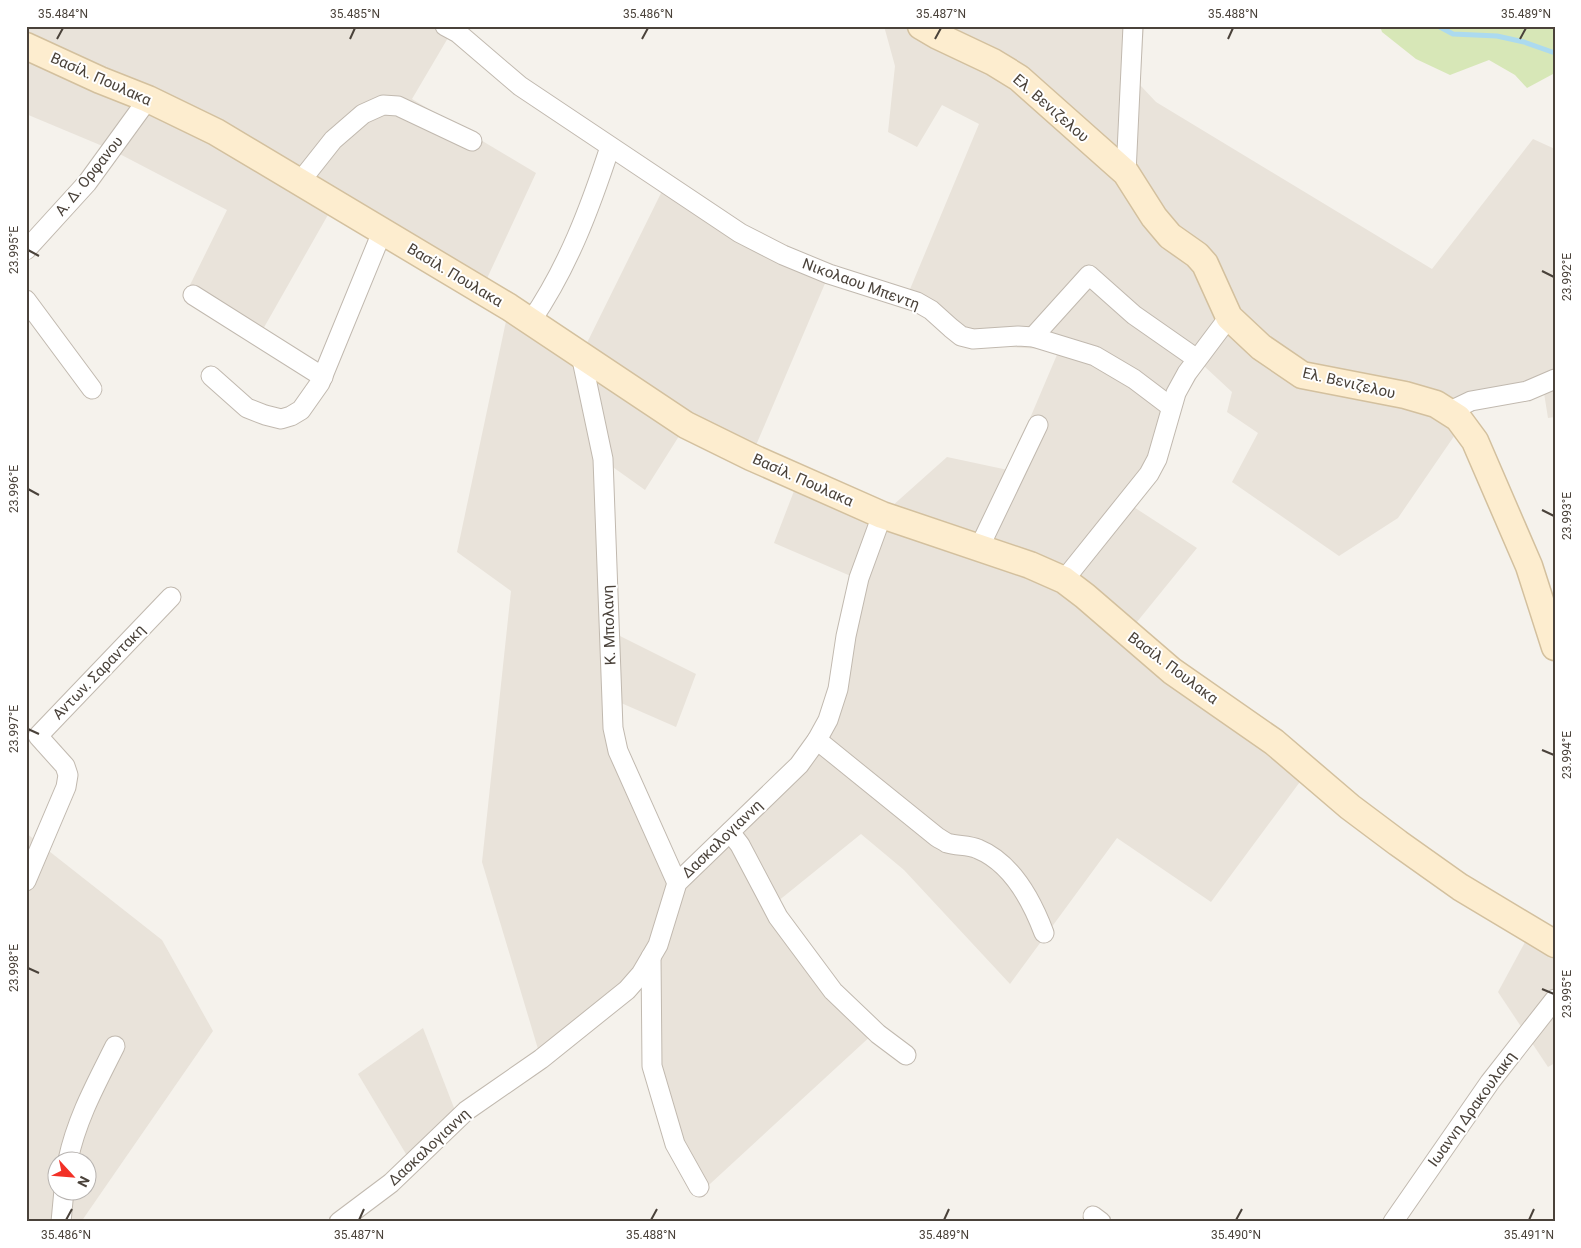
<svg xmlns="http://www.w3.org/2000/svg" width="1581" height="1248" viewBox="0 0 1581 1248" font-family="Roboto,sans-serif">
<rect width="100%" height="100%" fill="#f5f2ec"/>
<g fill="#e9e3da" fill-rule="evenodd">
<path d="M26 26H455L412 99 536 173 483 287 333 206 258 338 189 287 227 210 112 150 26 114Z"/>
<path d="M884 26H1144L1140 85 1156 102 1432 269 1533 139 1555 149V417L1548 418 1544 393 1472 410 1398 518 1339 556 1232 482 1258 433 1227 412 1232 392 1204 366 1186 395 1166 461 1126 502 1197 548 1128 633 1308 771 1211 902 1117 838 1010 984 904 870 861 834 772 906 874 1033 698 1195 657 1082 651 958 541 1059 482 862 511 591 457 552 509 307 581 355 666 183 829 274 751 457 686 425 645 490 603 460 610 631 696 674 676 727 612 699 613 728 677 883 828 720 853 577 774 543 799 478 882 515 947 457 1008 470 1059 350 957 344 908 294 979 124 942 105 917 147 888 132 895 66Z"/>
<path d="M26 833 162 940 213 1031 81 1222H26ZM58 1160H88V1190H58Z"/>
<path d="M1531 931 1555 944V1063L1548 1067 1498 992Z"/>
<path d="M423 1028 456 1113 412 1164 358 1074Z"/>
</g>
<path fill="#d7e7b7" d="M1380 26H1552V28L1555 29V75L1553 74 1527 88 1515 75 1489 60 1450 75 1416 59 1382 32Z"/>
<g fill="none" stroke-linecap="round" stroke-linejoin="round">
<path stroke="#acdaef" stroke-width="5" d="M1438 26 1453 34 1497 36 1524 42 1555 53"/>
<defs>
<g id="street">
<path d="M445 26 458 33 520 86 740 233 783 255 829 274 917 302 931 310 951 328 961 336 973 339 1018 336 1033 337 1095 356 1134 379 1171 407"/>
<path d="M1126 173 1133 26"/>
<path d="M299 183 333 140 363 114 383 105 398 106 472 141"/>
<path d="M26 250 87 183 148 99"/>
<path d="M193 295 323 377"/>
<path d="M26 300 92 389"/>
<path d="M531 321C568 267 590 208 610 147"/>
<path d="M1033 337 1089 275 1134 315 1197 359"/>
<path d="M581 355 603 459 613 728 618 751 677 883"/>
<path d="M211 376 247 408 265 415 281 419 291 416 301 410 320 383 382 232"/>
<path d="M1448 412 1471 401 1527 391 1555 379"/>
<path d="M979 548 1038 425"/>
<path d="M1064 580 1149 474 1157 459 1176 393 1187 373 1229 317"/>
<path d="M817 740 937 837C940 839 944 841 947 843 957 846 969 845 978 849 1012 863 1032 901 1044 933"/>
<path d="M730 832 740 845 778 917 833 991 878 1034 906 1055"/>
<path d="M26 881 66 787 68 775 65 766 38 736 171 597"/>
<path d="M651 957 652 1066 675 1144 699 1187"/>
<path d="M68 1160C77 1118 96 1084 115 1046"/>
<path d="M1093 1216 1101 1222"/>
<path d="M61 1222 64 1190"/>
<path d="M339 1222 391 1183 466 1111 541 1059 627 990 641 974 658 945 677 883 799 765 817 740 828 720 838 689 846 636 859 578 882 515"/>
<path d="M1393 1222 1490 1082 1555 999"/>
</g>
<g id="secondary">
<path d="M921 26 938 36 993 62 1019 78 1126 173 1154 217 1170 236 1197 255 1205 264 1229 317 1261 347 1302 375 1405 395 1436 404 1458 418 1475 441 1529 566 1555 647"/>
<path d="M26 46 100 80 148 99 216 132 509 307 686 425 751 457 882 515 1030 565 1064 580 1085 596 1172 671 1274 742 1350 807 1398 843 1460 887 1555 944"/>
</g>
</defs>
<use href="#street" stroke="#c1b9af" stroke-width="21"/>
<use href="#secondary" stroke="#d3c09e" stroke-width="29"/>
<use href="#street" stroke="#fff" stroke-width="19"/>
<use href="#secondary" stroke="#fdedcf" stroke-width="26"/>
</g>
<path fill="none" stroke="#4a423a" stroke-width="2" d="M57 39 63 28M350 39 355 28M642 39 648 28M935 39 941 28M1228 39 1233 28M1520 39 1526 28M28 250 39 256M1542 271 1554 277M28 489 39 495M1542 510 1554 516M28 729 39 734M1542 750 1554 755M28 968 39 973M1542 989 1554 994M66 1220 72 1209M359 1220 364 1209M651 1220 657 1209M944 1220 949 1209M1236 1220 1242 1209M1529 1220 1534 1209"/>
<g text-anchor="middle" dominant-baseline="central" stroke-width="4" stroke-linejoin="round" paint-order="stroke">
<g font-size="15" fill="#4a423a" stroke="#fff">
<text transform="translate(101 79) rotate(24)">Βασίλ. Πουλακα</text>
<text transform="translate(1051 108) rotate(41)">Ελ. Βενιζελου</text>
<text transform="translate(89 176) rotate(-51)">Α. Δ. Ορφανου</text>
<text transform="translate(455 275) rotate(31)">Βασίλ. Πουλακα</text>
<text transform="translate(861 284) rotate(20)">Νικολαου Μπεντη</text>
<text transform="translate(1349 383) rotate(13)">Ελ. Βενιζελου</text>
<text transform="translate(803 480) rotate(24)">Βασίλ. Πουλακα</text>
<text transform="translate(609 625) rotate(-92)">Κ. Μπολανη</text>
<text transform="translate(1173 668) rotate(37)">Βασίλ. Πουλακα</text>
<text transform="translate(99 672) rotate(-46)">Αντων. Σαραντακη</text>
<text transform="translate(722 839) rotate(-44)">Δασκαλογιαννη</text>
<text transform="translate(1472 1109) rotate(-54)">Ιωαννη Δρακουλακη</text>
<text transform="translate(429 1147) rotate(-43)">Δασκαλογιαννη</text>
</g>
</g>
<rect width="1581" height="1248" fill="none" stroke="#ffffff" stroke-width="55"/>
<g transform="translate(72 1176) rotate(116)"><circle r="24" fill="#ffffff" stroke="#b7b3b0"/>
<path d="M0-4L9 19L0 12L-9 19Z" fill="#f23127"/>
<text y="-8" font-size="14" font-weight="bold" text-anchor="middle" fill="#4a423a">N</text>
</g>
<rect x="28" y="28" width="1526" height="1192" fill="none" stroke="#4a423a" stroke-width="2"/>
<g font-size="12" text-anchor="middle" fill="#4a423a">
<text x="63" y="18">35.484°N</text>
<text x="355" y="18">35.485°N</text>
<text x="648" y="18">35.486°N</text>
<text x="941" y="18">35.487°N</text>
<text x="1233" y="18">35.488°N</text>
<text x="1526" y="18">35.489°N</text>
<text transform="translate(14 250) rotate(-90)" y="4">23.995°E</text>
<text transform="translate(1567 277) rotate(-90)" y="4">23.992°E</text>
<text transform="translate(14 489) rotate(-90)" y="4">23.996°E</text>
<text transform="translate(1567 516) rotate(-90)" y="4">23.993°E</text>
<text transform="translate(14 729) rotate(-90)" y="4">23.997°E</text>
<text transform="translate(1567 755) rotate(-90)" y="4">23.994°E</text>
<text transform="translate(14 968) rotate(-90)" y="4">23.998°E</text>
<text transform="translate(1567 994) rotate(-90)" y="4">23.995°E</text>
<text x="66" y="1239">35.486°N</text>
<text x="359" y="1239">35.487°N</text>
<text x="651" y="1239">35.488°N</text>
<text x="944" y="1239">35.489°N</text>
<text x="1236" y="1239">35.490°N</text>
<text x="1529" y="1239">35.491°N</text>
</g>
</svg>
